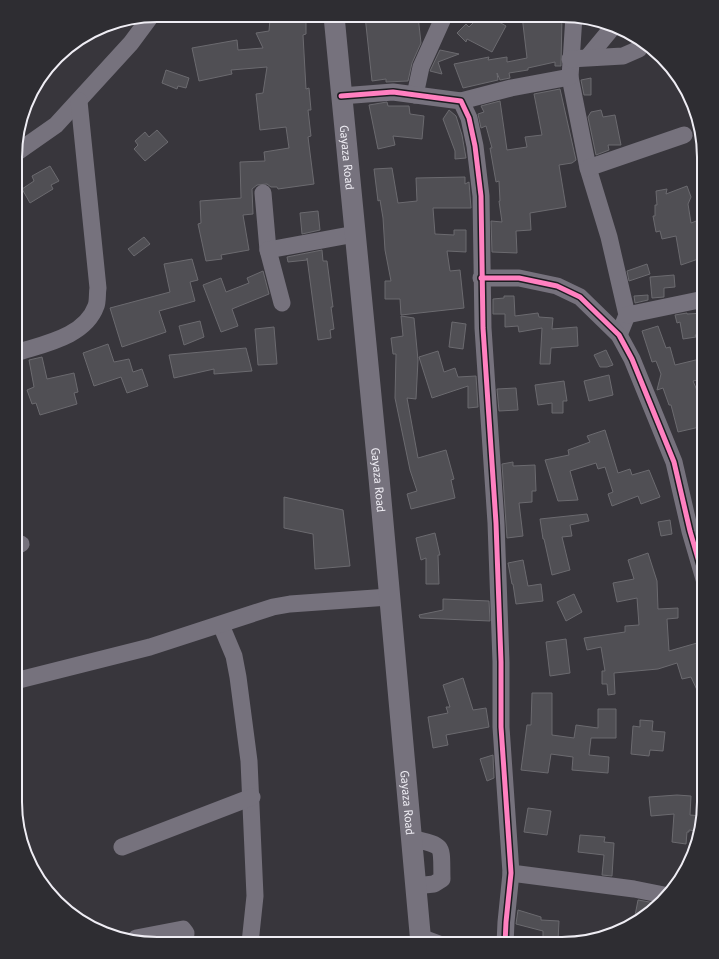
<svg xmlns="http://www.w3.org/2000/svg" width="719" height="959" viewBox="0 0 719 959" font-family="'PT Sans',sans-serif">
<rect width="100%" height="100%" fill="#38363c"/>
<g fill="#504f54" stroke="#6b6a6f">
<path d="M288 15H301L302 19H306V34L303 35 306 89 309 88 311 110H308L311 136 308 137 314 184 278 189 277 187H271L267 184 257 185 252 189 253 214 243 215 249 250 221 255 222 259 206 261 198 224 201 223 200 201 241 198 240 162 265 161 264 152 289 148 286 127 260 130 256 94 263 93 267 67 231 70 232 74 199 81 192 48 237 40 238 50 263 48 256 33 269 31 270 19 291 21Z"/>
<path d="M365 16H418L421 43 412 63 408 81 386 82V79L372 81Z"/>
<path d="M480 16H489L506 26 492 52 467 39 466 42 457 33 466 24 469 27Z"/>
<path d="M522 16H562L561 66H555V62L528 68V70L509 73 510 78 500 80 497 73 498 80 463 88 454 64 489 57 488 60 507 57V62L527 58Z"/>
<path d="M440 50 459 54 438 62 442 74 430 71Z"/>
<path d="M166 70 189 78 186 88 178 86 177 89 162 83Z"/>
<path d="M591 78V95H584L581 80Z"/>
<path d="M560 89 576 160 572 163 559 165 566 207 530 213 531 230 516 231 517 253 492 252 491 221 502 222 499 201H500L499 181 496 182 490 148H492L486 126 481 128 478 114 484 112 481 106 500 101 507 150 527 147 525 137 542 135 534 94Z"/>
<path d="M387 102 388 106H409L410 114 424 116 422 139 393 136 395 145 378 149 369 105Z"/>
<path d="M449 110 456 116 462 135 466 158 455 159V151L443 119Z"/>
<path d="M601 110 603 117 615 115 621 145H608L609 150 596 155 588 117 591 112Z"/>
<path d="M157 130 168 142 145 161 134 149 138 145 135 141 145 132 149 137Z"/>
<path d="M50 166 59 181 51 185 53 189 30 203 22 189 34 181 32 176Z"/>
<path d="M392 168 398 203 417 201 416 178 465 177V184L469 182 471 208H433L435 234 454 235V230H466V252L447 251 450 271 460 270 464 308 401 315 400 299H385V281H391L385 250 383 218 380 200 378 201 374 169Z"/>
<path d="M687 186 691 197 688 204 691 223 704 218V257L681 265 676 236 662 239 660 231 656 232 653 216H655V205H657L656 191 667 189 666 194Z"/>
<path d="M318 211 320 230 302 234 300 213Z"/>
<path d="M144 237 150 244 134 256 128 249Z"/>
<path d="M322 250 323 261H327L333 307H331L334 329 330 330 331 338 318 340 307 258V260L288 262 287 257Z"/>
<path d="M192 259 198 280 190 282 195 301 159 311 166 332 122 347 110 308 170 292 164 264Z"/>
<path d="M647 264 650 274 629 281 627 271Z"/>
<path d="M263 271 269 294 232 309 238 326 221 332 203 285 221 278 226 292 249 283 247 278Z"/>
<path d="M674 275 675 287 664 288V297L652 298 650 277Z"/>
<path d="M648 295V300L635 303 634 296Z"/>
<path d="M504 296H514L515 316 538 313 539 317 553 318 552 329 577 327 578 346 551 348 550 364H540L542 328 519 332 518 326 505 327V314H493V299L504 298Z"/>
<path d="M687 313V314L704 313V335H695L696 337 683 339 680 322 677 323 675 315Z"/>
<path d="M401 316 414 318 418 360 416 399 407 398 418 458 446 450 454 479 451 480 455 498 411 509 407 494 417 491 410 470 395 398 396 354H393L391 338 403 336Z"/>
<path d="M200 321 204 337 184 345 179 326Z"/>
<path d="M452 322 466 324 463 349 449 347Z"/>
<path d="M658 326 666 348 670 347 675 365 704 358V379L693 381 702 402 704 401V426L678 432 671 405H669L663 388 657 390 661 374 656 361 652 362 642 331Z"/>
<path d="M274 327 277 364 258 365 255 329Z"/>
<path d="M108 344 114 362 129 359 133 372 142 369 148 386 127 393 121 377 94 386 83 353Z"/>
<path d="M246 348 252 371 214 374V369L174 378 169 355Z"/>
<path d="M606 350 613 365 607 367H600L594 355Z"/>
<path d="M438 351 444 372 455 368 458 377 476 376 478 407 468 408V386L432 398 419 357Z"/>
<path d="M42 357 47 379 74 373 78 392 74 393 77 404 40 415 36 403 32 404 27 390 34 387 29 360Z"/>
<path d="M609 375 613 395 589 401 584 381Z"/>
<path d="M564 381 567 401H563V413H552V403L538 405 535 385Z"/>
<path d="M516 388 518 410 499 411 497 389Z"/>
<path d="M605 430 618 473 630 469 632 475 649 470 660 497 641 504 638 496 612 506 608 494 613 492 605 467 598 469 596 463 570 471 578 500 558 501 545 460 569 455 568 450 590 442 587 436Z"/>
<path d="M513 462V466L535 465 536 491H532V502L519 503 523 536 507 538 502 464Z"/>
<path d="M284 497 343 510 350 566 315 569 313 534 284 528Z"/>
<path d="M587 514 589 521 570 525 572 536 562 537 570 570 552 575 544 539H543L540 519Z"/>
<path d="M670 520 672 534 661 536 658 522Z"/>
<path d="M435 533 440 555H438L439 584H426V558L421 560 416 538Z"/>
<path d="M648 553 657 581 658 609 678 608V618L667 619 669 651 704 641V655L700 656 704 667V705L691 677 682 679 677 663 658 669 614 673 615 694 608 695 607 684H602V671H605L601 647 587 650 584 638 625 632V626L639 625 637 598 617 602 613 583 634 579 628 560Z"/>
<path d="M523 560 528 586 541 584 543 601 516 604 513 584H512L508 563Z"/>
<path d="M574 594 582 612 566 621 557 602Z"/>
<path d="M443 599 489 601 490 621 420 618 419 615 443 610Z"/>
<path d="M566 639 570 673 550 676 546 642Z"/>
<path d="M463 678 473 710 486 708 489 727 446 735 448 745 433 748 428 717 448 713 446 707H450L443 685Z"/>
<path d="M532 693H552V735L574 738 576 725 598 728V709H616V738H591L589 755 609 757 608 773 572 770 573 757 551 754 548 773 521 770 527 725H531Z"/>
<path d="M640 720 653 721 652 731 665 732 663 751 650 750 649 756 631 754 633 726 640 727Z"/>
<path d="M493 755 494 778 487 781 480 759Z"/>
<path d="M677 795 691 796 690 815 702 816 697 831 689 830V832H687L686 844 672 842 674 814 651 816 649 797Z"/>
<path d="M528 808 551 811 547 835 524 832Z"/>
<path d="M580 835 605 837 604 842 614 843 612 876 602 875 604 855 578 852Z"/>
<path d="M638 900 655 903 634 921Z"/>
<path d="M518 910 541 917V920L559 921 558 941 543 940V931L516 924Z"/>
</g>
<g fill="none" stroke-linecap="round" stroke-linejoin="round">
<g stroke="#76727d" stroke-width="17">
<path d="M574 16 570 77 588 168 609 237 627 315 619 335"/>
<path d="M588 57 612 28"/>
<path d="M570 59 623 56 639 49"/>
<path d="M415 95 421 67 444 16"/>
<path d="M341 96 393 92 461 101 469 118 475 146 481 196 483 328 496 523 501 662V727L511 873 506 922 505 944"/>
<path d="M461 101 511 88 570 77"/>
<path d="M16 153 56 125 131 43 151 16"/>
<path d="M588 168 684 135"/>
<path d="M263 193 268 250"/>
<path d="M481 278H519L557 286 580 297 619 335 632 359 674 462 690 531 704 579"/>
<path d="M282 303 268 250 355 234"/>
<path d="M627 315 704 299"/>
<path d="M16 353C43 344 85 337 96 306 98 301 97 293 98 288L79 101"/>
<path d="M15 546 21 544"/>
<path d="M221 625 234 656 238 677 249 761 255 896 250 943"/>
<path d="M15 681 150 647 273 607 290 604 389 597"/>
<path d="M411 838C446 847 441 843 442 879L434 884 415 886"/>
<path d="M122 847 252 797"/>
<path d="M511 873 634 889 664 895"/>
<path d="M420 937 439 944"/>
<path d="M136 938 183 929 186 933 185 943"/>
</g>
<path stroke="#76727d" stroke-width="21" id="s1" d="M334 16 379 478 421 944"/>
<defs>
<g id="cycleway">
<path d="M341 96 393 92 461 101 469 118 475 146 481 196 483 328 496 523 501 662V727L511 873 506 922 505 944"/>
<path d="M481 278H519L557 286 580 297 619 335 632 359 674 462 690 531 704 579"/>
</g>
</defs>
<use href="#cycleway" stroke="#1d1c21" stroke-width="8"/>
<use href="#cycleway" stroke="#ff80c0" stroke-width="5"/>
</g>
<g text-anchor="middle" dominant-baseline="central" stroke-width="3.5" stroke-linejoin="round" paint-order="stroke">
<g font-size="12" fill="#efedf4" stroke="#1d1c21">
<text stroke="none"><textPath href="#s1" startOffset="142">Gayaza Road</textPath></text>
<text stroke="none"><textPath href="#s1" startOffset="466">Gayaza Road</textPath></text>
<text stroke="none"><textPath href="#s1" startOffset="790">Gayaza Road</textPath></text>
</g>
</g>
<path d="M0 0H719V959H0ZM157 22H562A135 135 0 0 1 697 157V802A135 135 0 0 1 562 937H157A135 135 0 0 1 22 802V157A135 135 0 0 1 157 22Z" fill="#2e2d32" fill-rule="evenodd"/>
<path fill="none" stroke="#efedf4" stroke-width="2" d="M157 22H562A135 135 0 0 1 697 157V802A135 135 0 0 1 562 937H157A135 135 0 0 1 22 802V157A135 135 0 0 1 157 22Z"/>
</svg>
